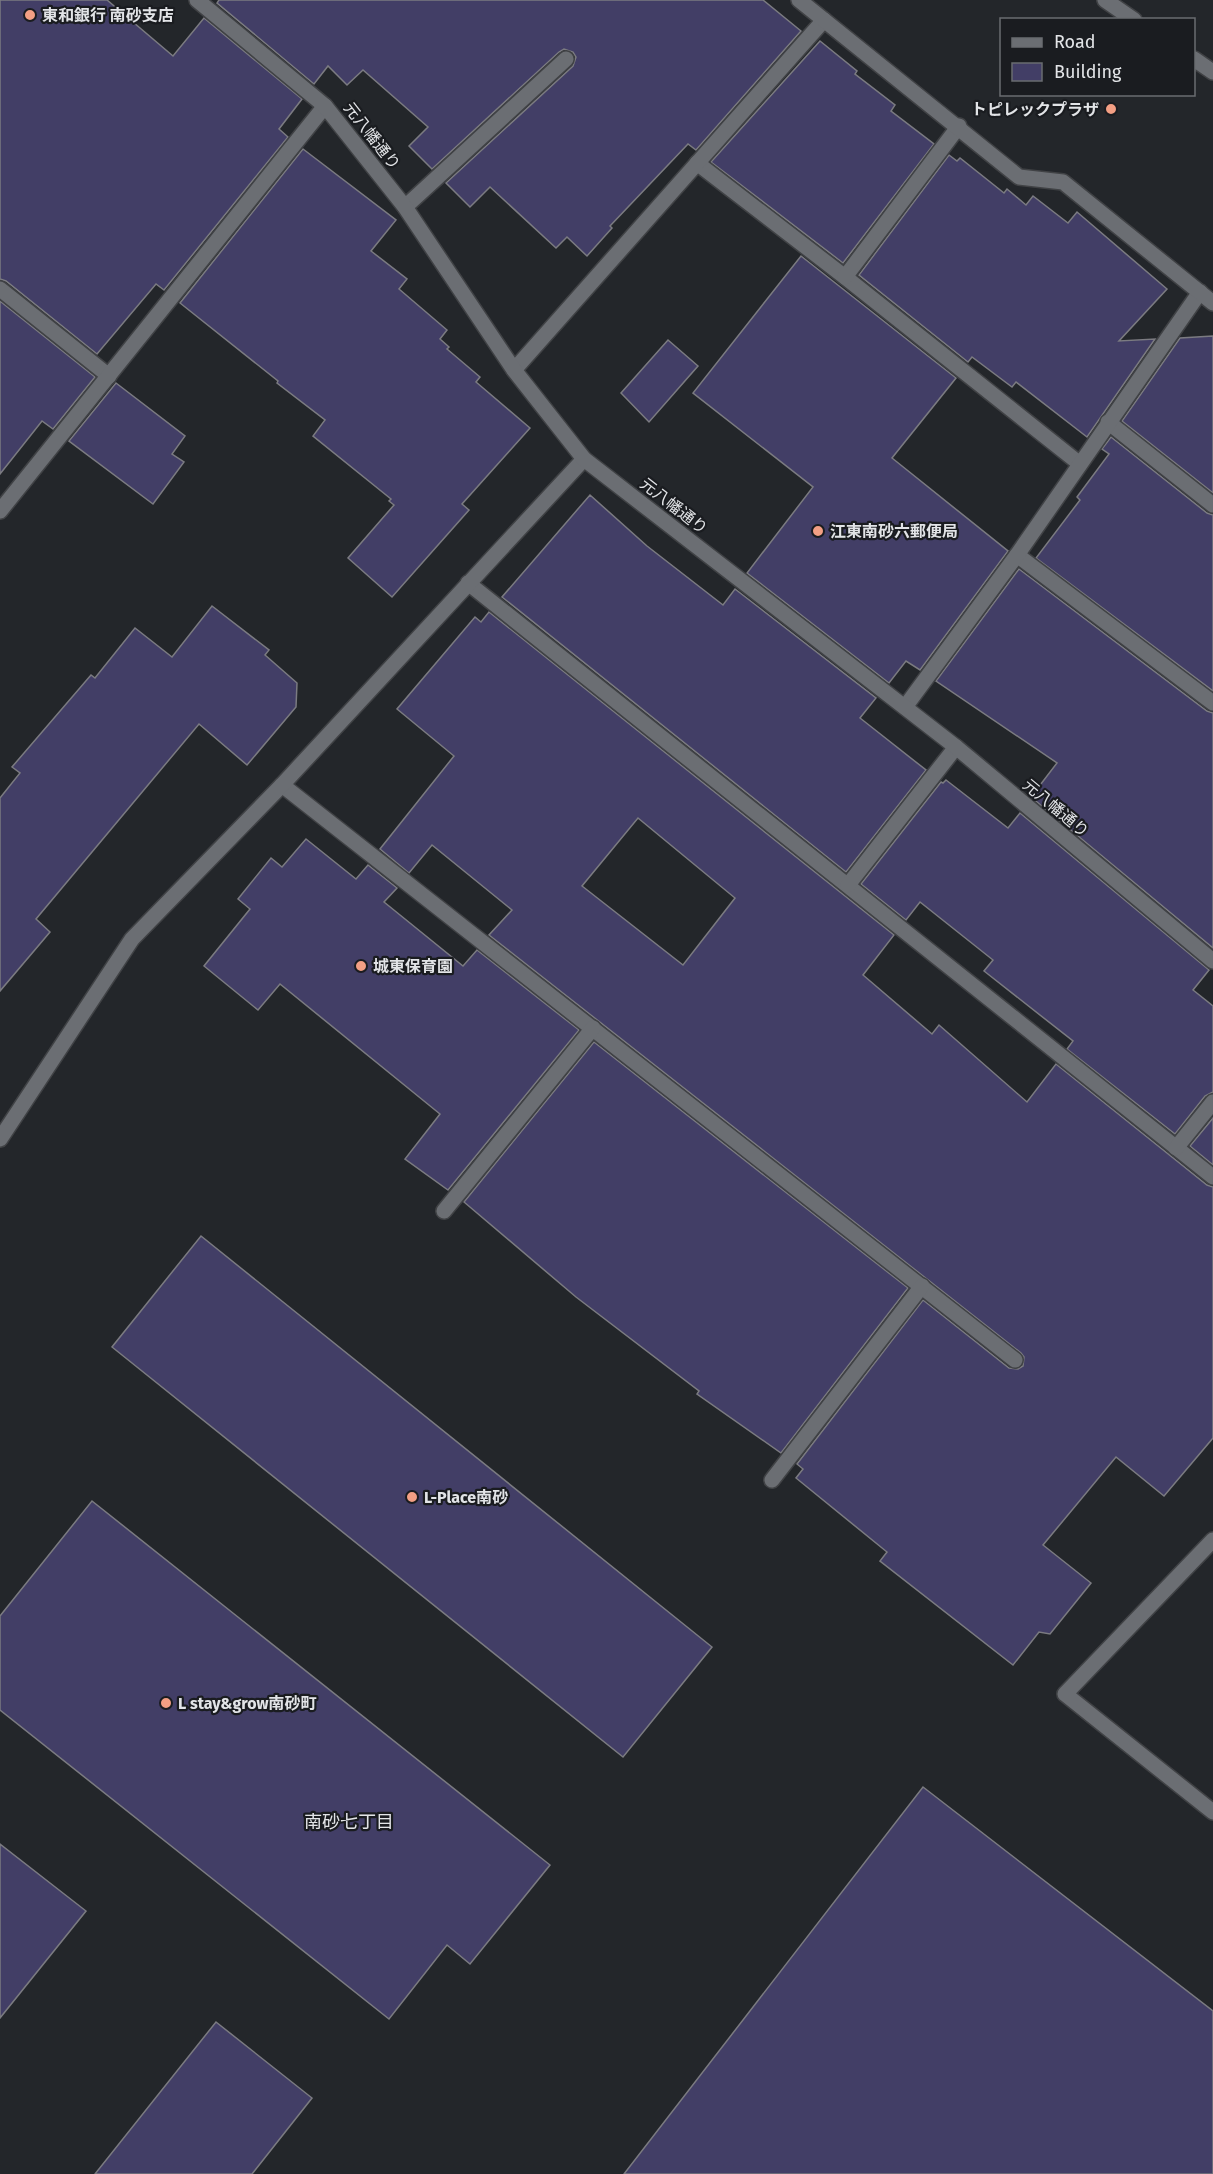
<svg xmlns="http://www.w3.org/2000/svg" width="1213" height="2174" viewBox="0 0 1213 2174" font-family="'Fira Sans','Noto Sans JP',sans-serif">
<rect width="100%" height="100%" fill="#23262a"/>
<g fill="#423e66" stroke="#7b7b81" stroke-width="1.5" fill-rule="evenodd">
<path d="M0 0H107L173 56 204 18 302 99 279 129 288 137 164 290 156 284 97 354 6 281 0 279Z"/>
<path d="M219 0H763L801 31 696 150 688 144 610 226 612 228 587 256 567 237 556 248 490 187 470 207 446 183 573 66 576 57 573 52 564 49 559 52 432 169 409 146 428 127 363 70 347 85 328 66 314 84 217 3Z"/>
<path d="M820 41 857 71 855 74 895 105 891 111 934 144 843 263 711 162Z"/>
<path d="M303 149 396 220 371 251 407 279 399 289 447 330 440 339 449 347 447 349 480 377 476 382 530 428 462 504 469 510 392 597 348 558 394 505 389 501 391 499 313 436 325 420 277 383 278 381 180 303Z"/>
<path d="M949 155 957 161 960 158 1004 193 1007 189 1026 205 1033 196 1068 223 1077 212 1167 289 1119 341 1155 339 1087 437 1016 382 1012 387 972 357 968 362 859 275Z"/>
<path d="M801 256 956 378 892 458 1008 551 920 670 906 661 889 683 747 573 813 487 693 393Z"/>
<path d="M0 301 95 377 53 429 42 421 0 474Z"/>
<path d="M1213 336V493L1122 421 1180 338Z"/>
<path d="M668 340 698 366 649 422 621 393Z"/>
<path d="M116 383 185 436 172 454 184 462 153 504 69 441Z"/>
<path d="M1111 437 1207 513 1213 515V691L1036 558 1080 500 1077 497 1109 454 1102 449Z"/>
<path d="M590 495 647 546 723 605 735 589 876 698 860 718 926 770 846 872 502 597Z"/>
<path d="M1019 569 1207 711 1213 713V948L1031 797 1057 763 936 681Z"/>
<path d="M212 606 269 650 265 655 297 683 296 707 247 765 199 724 36 919 50 932 0 991V798L20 773 12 767 91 675 95 678 135 628 172 657Z"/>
<path d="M489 612 894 935 863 975 932 1034 939 1025 1027 1102 1056 1064 1207 1185 1213 1187V1438L1164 1496 1116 1457 1043 1545 1091 1583 1050 1634 1039 1632 1013 1665 880 1561 887 1552 796 1478 803 1469 797 1464 923 1300 1009 1368 1018 1369 1023 1366 1024 1357 1021 1353 489 935 512 910 432 845 409 873 380 849 454 756 397 709 475 617 481 622ZM638 818 735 898 683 965 582 886Z"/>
<path d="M946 780 1008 828 1020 813 1209 970 1193 990 1213 1006V1092L1205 1096 1175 1134 1067 1049 1073 1041 984 971 993 960 920 902 906 920 861 884 941 782 943 783Z"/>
<path d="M306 839 356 879 368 865 397 888 384 902 463 966 477 950 579 1030 448 1190 405 1159 440 1114 280 984 258 1010 204 966 250 909 238 899 271 858 282 867Z"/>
<path d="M594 1042 908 1288 781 1453 697 1394 699 1391 576 1297 464 1202Z"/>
<path d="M1213 1118V1165L1190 1146Z"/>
<path d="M201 1236 712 1647 623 1757 112 1347Z"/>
<path d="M92 1501 550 1865 470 1964 447 1945 389 2019 0 1710V1616Z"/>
<path d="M923 1787 1213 2011V2174H624Z"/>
<path d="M0 1844 86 1911 0 2018Z"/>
<path d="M216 2022 312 2098 252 2174H95Z"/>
</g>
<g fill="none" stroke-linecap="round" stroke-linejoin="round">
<defs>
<g id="service">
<path d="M1105 0 1134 20"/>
<path d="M1194 59 1213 72"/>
<path d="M697 163 845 277 1080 464"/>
<path d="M405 207 566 59"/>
<path d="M845 277 959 126"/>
<path d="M0 289 109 376"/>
<path d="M514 370 824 20"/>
<path d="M1108 422 1213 505"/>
<path d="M1017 555 1213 703"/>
<path d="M468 583 1213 1177"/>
<path d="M905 707 1017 555 1200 292"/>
<path d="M282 785 1015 1360"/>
<path d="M848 885 956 747"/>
<path d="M1176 1148 1213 1102"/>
<path d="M444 1211 593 1028"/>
<path d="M772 1480 922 1286"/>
</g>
<g id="minor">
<path d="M799 0 1019 177 1063 182 1213 303"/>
<path d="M0 511 325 106"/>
<path d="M0 1139 132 939 282 785 584 459"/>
<path d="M1213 1540 1065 1694 1213 1812"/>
</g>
<path id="tertiary" d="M197 0 325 106 405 207 514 370 584 459 956 747 1213 961"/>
</defs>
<use href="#service" stroke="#404245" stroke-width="18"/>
<use href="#minor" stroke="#404245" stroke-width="18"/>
<use href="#tertiary" stroke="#404245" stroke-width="18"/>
<use href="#service" stroke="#6b6e73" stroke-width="15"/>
<use href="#minor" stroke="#6b6e73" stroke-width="15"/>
<use href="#tertiary" stroke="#6b6e73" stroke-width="15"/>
</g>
<g fill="#f39f84" stroke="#1a1c20" stroke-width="2">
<circle cx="30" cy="15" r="6"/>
<circle cx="1111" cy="109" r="6"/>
<circle cx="818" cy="531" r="6"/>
<circle cx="361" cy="966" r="6"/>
<circle cx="412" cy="1497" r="6"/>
<circle cx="166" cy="1703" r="6"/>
</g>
<g text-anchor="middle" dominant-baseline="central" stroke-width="4.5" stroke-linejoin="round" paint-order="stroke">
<g font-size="16" font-weight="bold" fill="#e2e4e7" stroke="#1a1c20" text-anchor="start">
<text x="42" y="15">東和銀行 南砂支店</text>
<text x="1099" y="109" text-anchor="end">トピレックプラザ</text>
<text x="830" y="531">江東南砂六郵便局</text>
<text x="373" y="966">城東保育園</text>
<text x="424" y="1497">L-Place南砂</text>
<text x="178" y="1703">L stay&amp;grow南砂町</text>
</g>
<g font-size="16" fill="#e2e4e7" stroke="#1a1c20">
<text transform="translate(372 136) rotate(52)">元八幡通り</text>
<text transform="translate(674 506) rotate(38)">元八幡通り</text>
<text transform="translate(1056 808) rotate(40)">元八幡通り</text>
</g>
<g font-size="18" fill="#e2e4e7" stroke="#1a1c20">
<text x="349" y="1822">南砂七丁目</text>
</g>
</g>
<rect x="1000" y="18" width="195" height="78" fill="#1a1c20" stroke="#6a6c70" stroke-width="1.5"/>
<rect x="1012" y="38" width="30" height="9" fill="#6b6e73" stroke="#6a6c70" stroke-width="1.5"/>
<text x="1054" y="48" font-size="18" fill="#e2e4e7">Road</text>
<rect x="1012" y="63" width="30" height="18" fill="#423e66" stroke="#6a6c70" stroke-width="1.5"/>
<text x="1054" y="78" font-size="18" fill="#e2e4e7">Building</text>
</svg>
